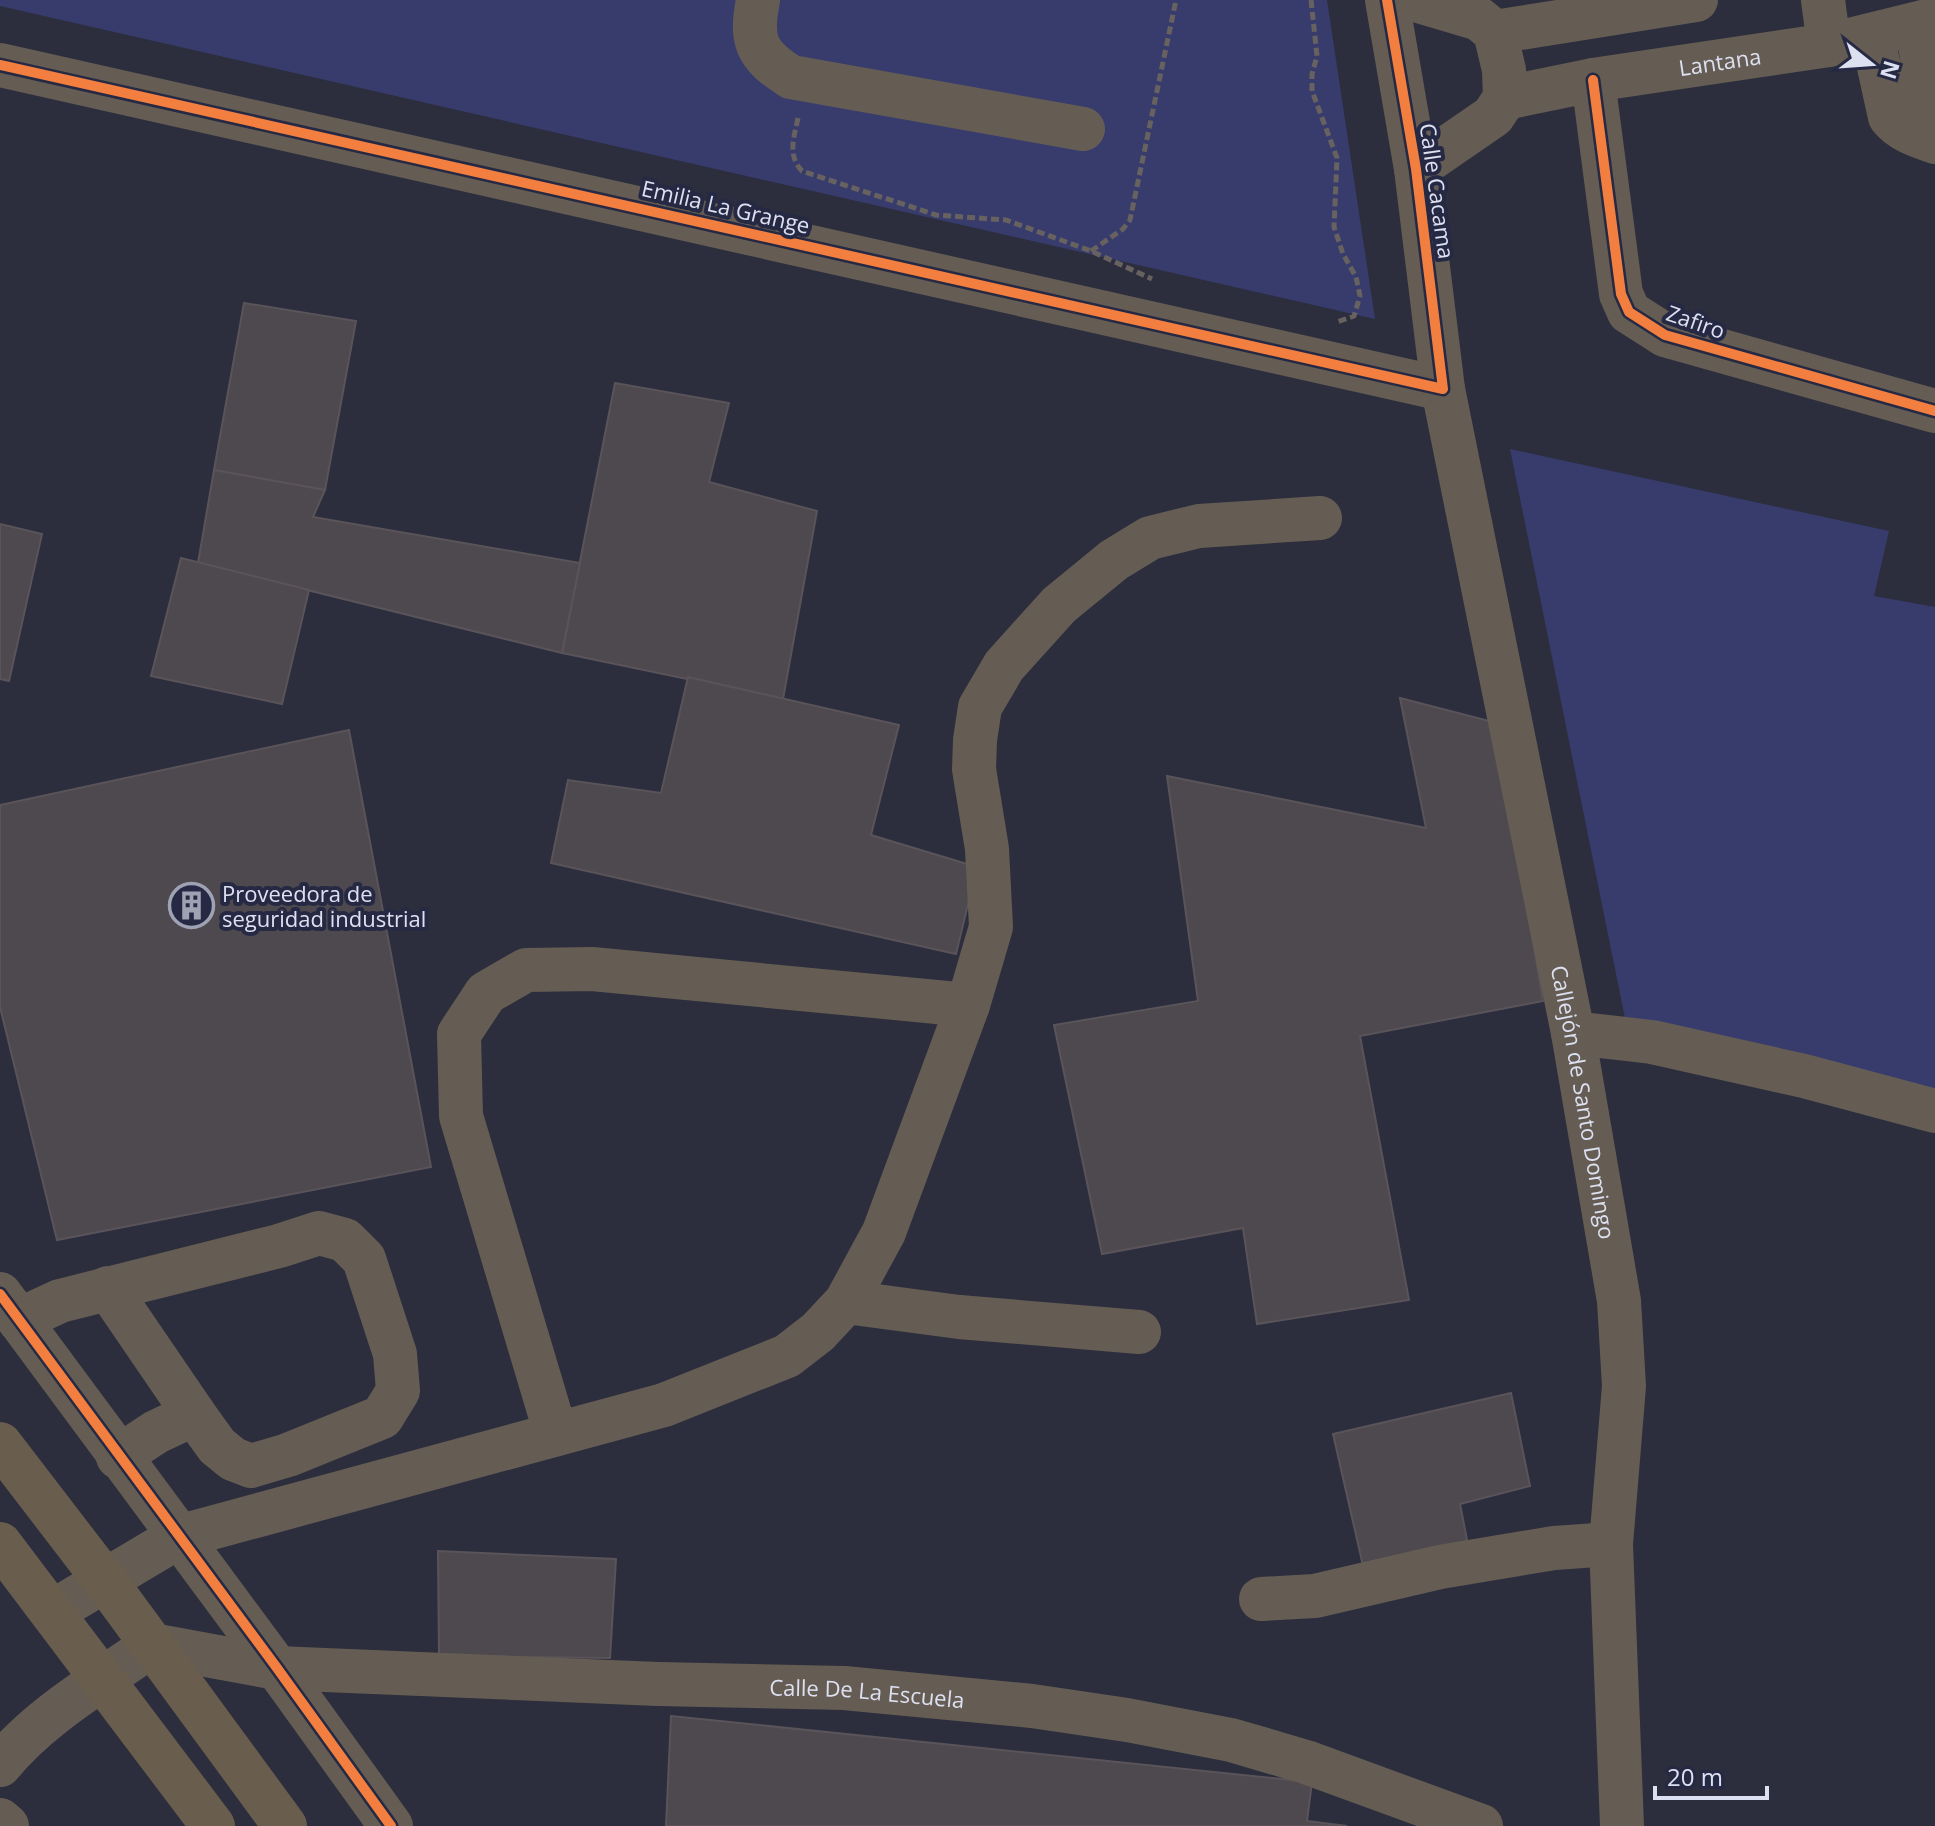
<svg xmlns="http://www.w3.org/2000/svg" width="1935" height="1826" viewBox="0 0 1935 1826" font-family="'Open Sans',sans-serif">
<rect width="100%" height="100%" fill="#2c2e3d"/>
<g fill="#383c6d">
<path d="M0 0H1327L1375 319 0 6Z"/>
<path d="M1510 449 1889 531 1874 596 1935 607V1118L1632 1053Z"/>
</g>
<g fill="#4d494f" stroke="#5a545a" stroke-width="2">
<path d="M244 303 356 321 325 490 214 470Z"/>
<path d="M615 383 729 403 709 482 817 511 783 699 562 653Z"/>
<path d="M214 470 325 490 313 517 580 563 562 653 198 563Z"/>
<path d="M0 524 42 534 9 681 0 679Z"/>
<path d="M181 558 309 590 282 704 151 676Z"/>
<path d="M688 677 899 725 871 835 977 867 956 954 551 863 568 780 661 793Z"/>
<path d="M1400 698 1497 723 1543 1001 1360 1036 1409 1300 1257 1324 1243 1228 1102 1254 1054 1025 1198 1001 1167 776 1426 828Z"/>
<path d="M349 730 431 1167 57 1240 0 1007V805Z"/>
<path d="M1511 1393 1530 1486 1460 1504 1468 1545 1364 1570 1333 1434Z"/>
<path d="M438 1551 616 1559 610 1658 439 1656Z"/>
<path d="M671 1716 1312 1782 1307 1821 1347 1826H666Z"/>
</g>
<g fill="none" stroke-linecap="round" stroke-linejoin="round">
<g stroke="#67625f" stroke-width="5" stroke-dasharray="8 4" stroke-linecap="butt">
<path d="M1311 0 1317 56 1312 74V91L1337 158 1334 227 1343 254 1356 277 1360 296 1354 316 1337 322"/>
<path d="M798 118C794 138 787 155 802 171L936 215 1006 220 1091 251 1152 279"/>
<path d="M1091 251 1123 229 1130 220 1176 0"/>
</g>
<g stroke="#655d54" stroke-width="44">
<path d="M758 0C750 41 756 55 791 77L1083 129"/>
<path id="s1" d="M1387 0 1416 169 1443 389 1573 1033 1619 1301 1624 1386 1611 1544 1622 1826"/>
<path d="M1415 0 1479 19 1495 32 1504 70 1505 98 1493 116 1416 169"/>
<path d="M1823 0 1829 45"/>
<path d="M1917 24 1929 106 1935 121"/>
<path d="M1495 32 1696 0"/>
<path d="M1872 35 1890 117C1901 131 1918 136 1935 142"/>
<path d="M0 65 1443 389"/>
<path d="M1593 80 1621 294 1629 312 1665 335 1935 411"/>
<path id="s2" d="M1505 98 1593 80 1829 45 1935 19"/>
<path d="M1573 1033 1652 1042 1804 1076 1935 1111"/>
<path d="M108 1288 194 1414 156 1432 118 1457"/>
<path d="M0 1294 277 1668 391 1826"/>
<path d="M846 1302 959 1317 1139 1332"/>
<path d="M19 1320 60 1301 279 1246 319 1233 345 1240 364 1259 395 1354 398 1391 382 1417 288 1455 251 1466 233 1459 217 1446 194 1414"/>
<path d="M556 1434 461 1116 459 1034 486 993 526 970 592 969 968 1005"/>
<path d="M1261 1599 1315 1596 1440 1567 1554 1548 1611 1544"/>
<path d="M52 1612 178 1537 664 1405 787 1356 818 1332 846 1302 884 1232 968 1005 991 927 987 849 974 769 975 740 980 707 1004 666 1059 605 1114 560 1150 538 1199 526 1320 518"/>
<path id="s3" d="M0 1765C40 1716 101 1681 152 1645L277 1668 658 1684 844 1688 1032 1706 1127 1720 1231 1740 1306 1762 1481 1826"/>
<path d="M0 1820 7 1826"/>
</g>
<g stroke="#695d4e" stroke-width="44">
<path d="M0 1444 106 1582 285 1826"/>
<path d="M0 1544 213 1826"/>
</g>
<defs>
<g id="cycleway">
<path d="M0 65 1443 389 1416 169 1387 0"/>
<path d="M1593 80 1621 294 1629 312 1665 335 1935 411"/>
<path d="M0 1294 277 1668 391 1826"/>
</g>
</defs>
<use href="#cycleway" stroke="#262943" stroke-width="15"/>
<use href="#cycleway" stroke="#f27e40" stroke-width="10"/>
</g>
<defs>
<symbol id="building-ring" viewBox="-11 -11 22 22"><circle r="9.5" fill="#262943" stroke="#9fa2b2" stroke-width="1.5"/><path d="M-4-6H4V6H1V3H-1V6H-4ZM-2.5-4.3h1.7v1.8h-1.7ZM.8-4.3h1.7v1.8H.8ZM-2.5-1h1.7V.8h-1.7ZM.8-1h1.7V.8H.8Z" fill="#9fa2b2"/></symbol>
</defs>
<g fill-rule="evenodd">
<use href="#building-ring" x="166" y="880" width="51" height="51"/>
</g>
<g text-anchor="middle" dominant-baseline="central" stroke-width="8" stroke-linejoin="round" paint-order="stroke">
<g font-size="22" fill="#dde0f1" stroke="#262943">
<text stroke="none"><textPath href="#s2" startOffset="218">Lantana</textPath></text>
<text transform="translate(1438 191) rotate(82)">Calle Cacama</text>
<text transform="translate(726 206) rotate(13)">Emilia La Grange</text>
<text transform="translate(1696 321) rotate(19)">Zafiro</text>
<text stroke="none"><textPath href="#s1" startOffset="1120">Callejón de Santo Domingo</textPath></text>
<text stroke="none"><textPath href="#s3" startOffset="912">Calle De La Escuela</textPath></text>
</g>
<g font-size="22" fill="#dde0f1" stroke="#262943" text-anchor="start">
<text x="222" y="893">Proveedora de<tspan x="222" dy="25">seguridad industrial</tspan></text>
</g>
</g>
<g transform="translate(1871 64) rotate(107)" stroke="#262943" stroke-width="6" paint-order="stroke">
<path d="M0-6L14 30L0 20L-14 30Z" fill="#dde0f1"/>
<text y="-12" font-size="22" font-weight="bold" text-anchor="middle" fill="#dde0f1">N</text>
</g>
<path d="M1655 1786v12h112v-12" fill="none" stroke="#dde0f1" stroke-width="4"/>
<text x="1667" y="1786" font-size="24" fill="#dde0f1" stroke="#262943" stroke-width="6" paint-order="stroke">20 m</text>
</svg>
